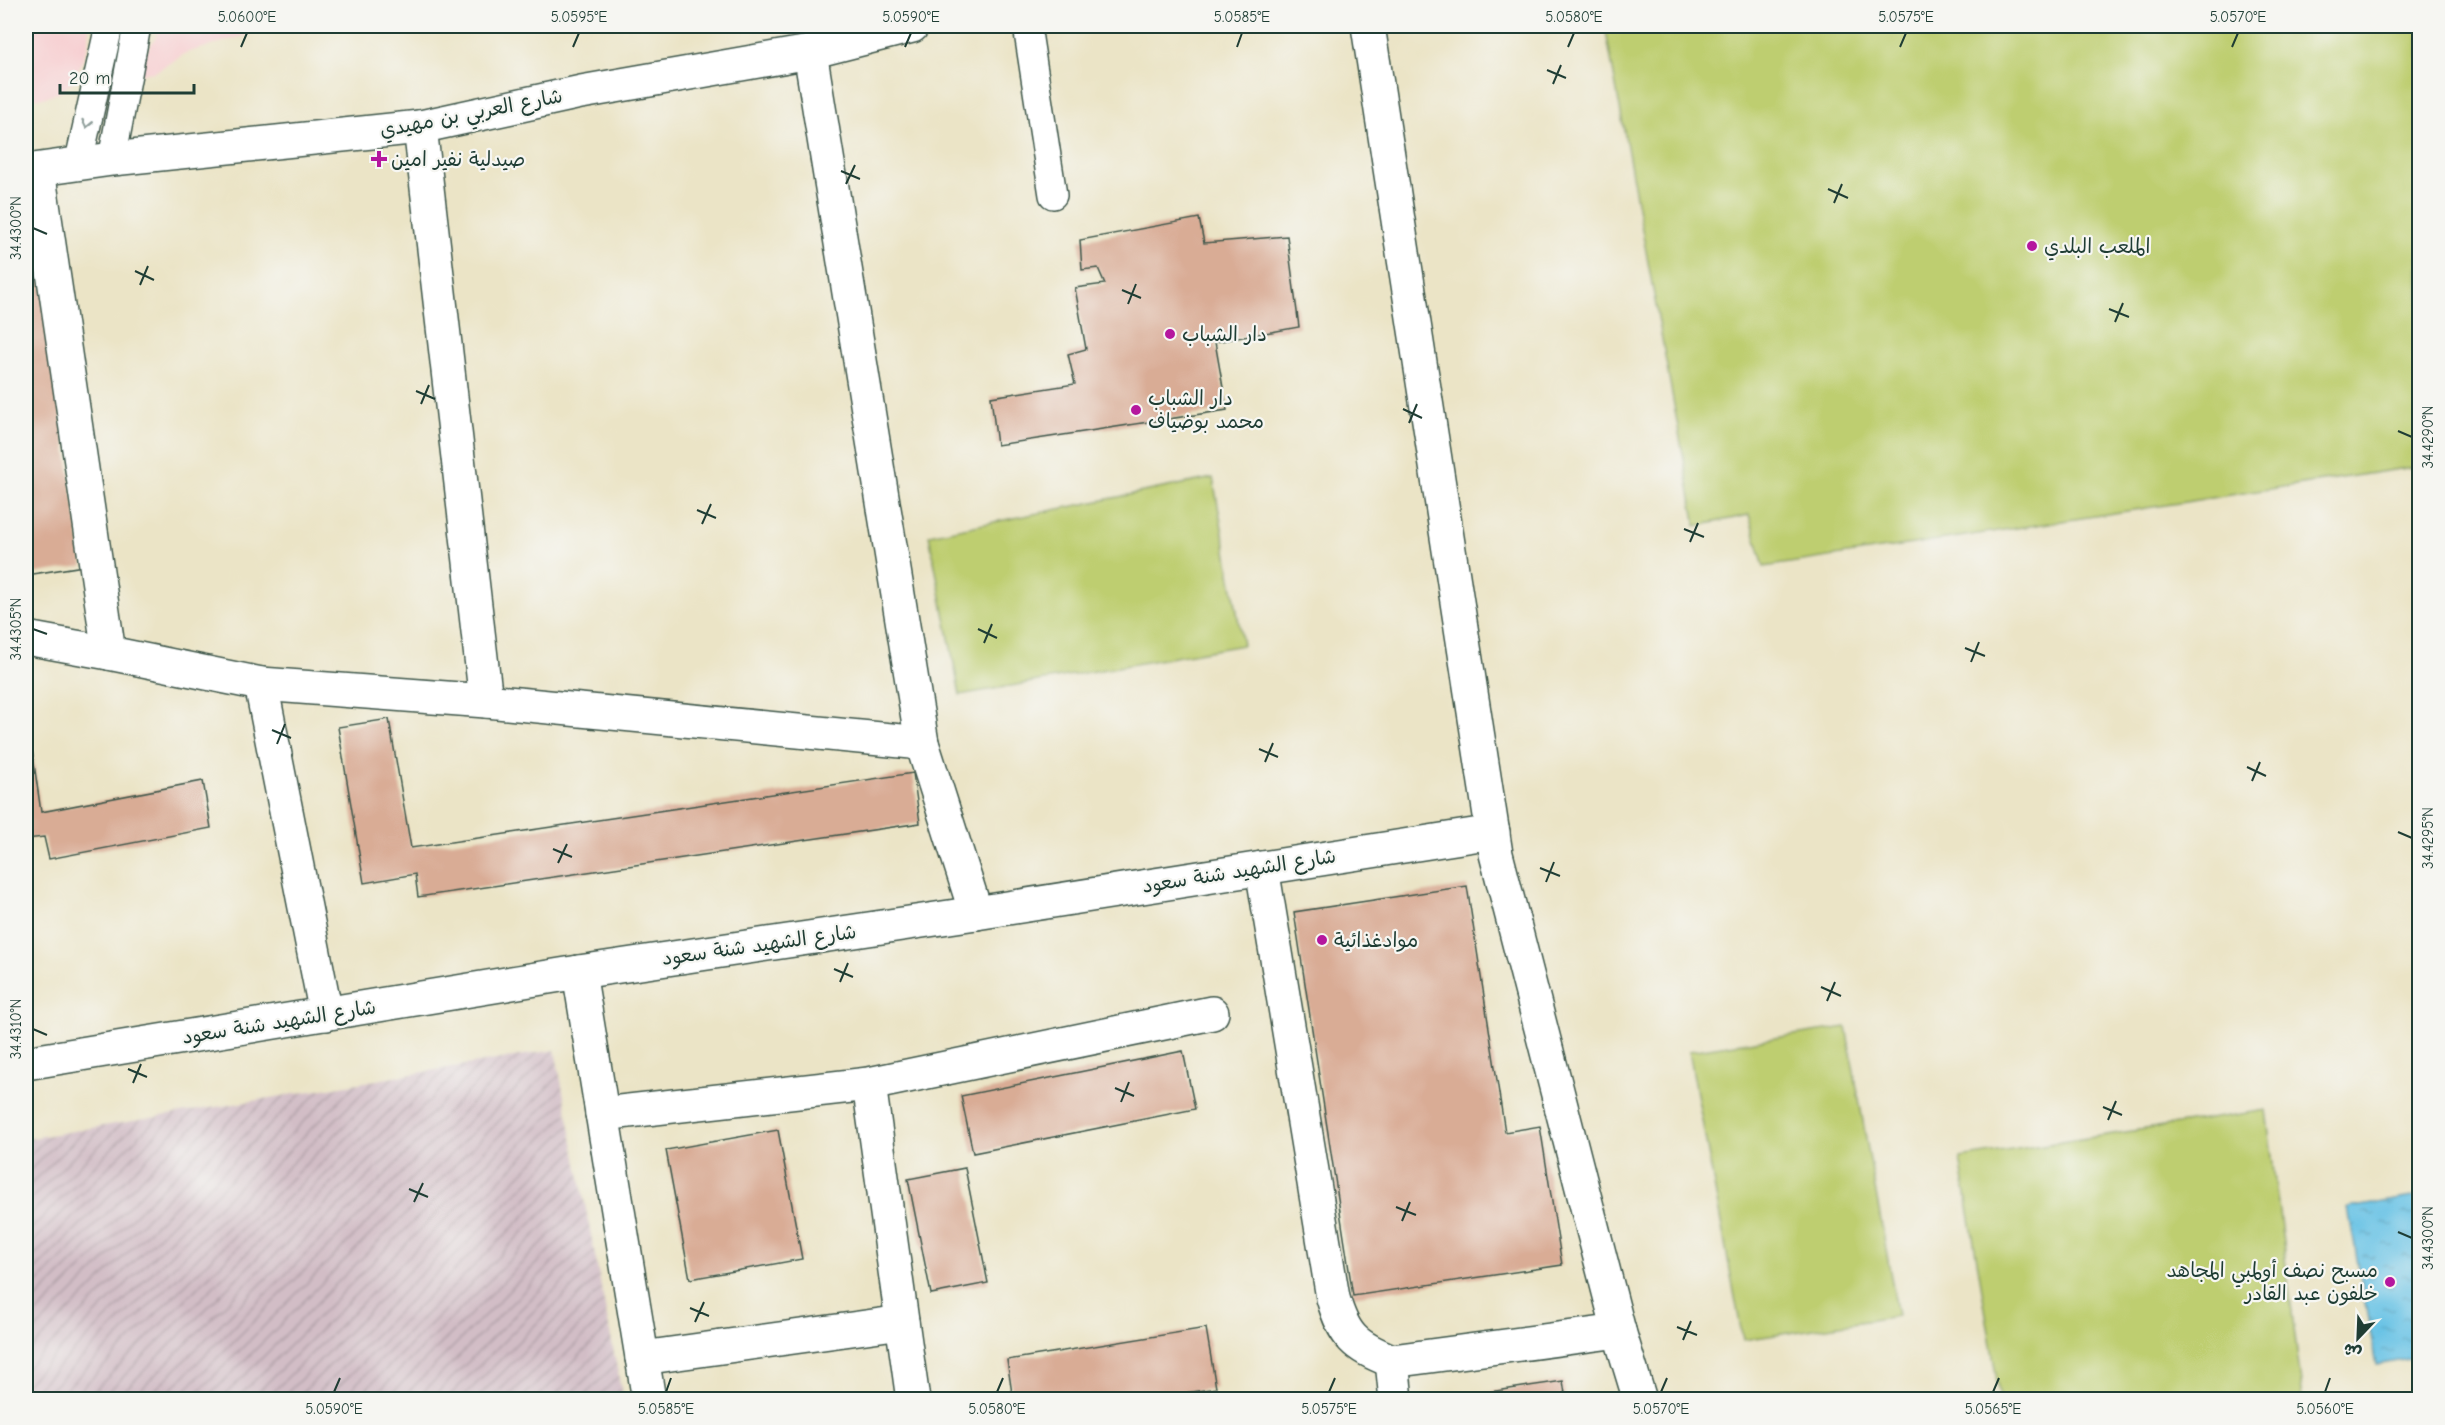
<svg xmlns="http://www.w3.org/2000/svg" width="2445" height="1425" viewBox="0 0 2445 1425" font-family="'Comic Neue','Playpen Sans Arabic',sans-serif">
<defs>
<pattern id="industrial-furrows" width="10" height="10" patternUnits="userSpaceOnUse" patternTransform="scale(1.5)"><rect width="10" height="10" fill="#d2bdc6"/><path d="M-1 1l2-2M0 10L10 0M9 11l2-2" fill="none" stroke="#aa9ba2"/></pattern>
<pattern id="water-ripples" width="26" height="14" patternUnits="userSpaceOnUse" patternTransform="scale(1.5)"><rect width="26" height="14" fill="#68c2e5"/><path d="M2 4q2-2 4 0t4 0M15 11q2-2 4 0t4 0" fill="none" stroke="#559fba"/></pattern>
</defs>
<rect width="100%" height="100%" fill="#f6f6f2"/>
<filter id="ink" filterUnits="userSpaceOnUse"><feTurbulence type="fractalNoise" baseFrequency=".0167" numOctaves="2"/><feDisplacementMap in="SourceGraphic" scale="12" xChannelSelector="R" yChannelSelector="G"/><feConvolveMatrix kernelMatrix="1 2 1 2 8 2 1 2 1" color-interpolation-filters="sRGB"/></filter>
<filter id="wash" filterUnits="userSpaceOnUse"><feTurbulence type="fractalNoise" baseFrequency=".008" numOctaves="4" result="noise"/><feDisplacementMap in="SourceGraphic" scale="24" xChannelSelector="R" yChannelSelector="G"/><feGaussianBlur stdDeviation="1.35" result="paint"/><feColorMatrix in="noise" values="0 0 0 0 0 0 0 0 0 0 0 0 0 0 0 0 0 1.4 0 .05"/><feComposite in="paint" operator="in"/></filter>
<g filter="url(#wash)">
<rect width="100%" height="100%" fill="#ebe4c6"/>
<g fill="#f7cfd1">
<path d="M26 26H89L88 45 82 62 74 80 63 91 47 97 26 100Z"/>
<path d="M120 26H276L186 53 155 72 138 74 135 68 158 34Z"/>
</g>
<path fill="url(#industrial-furrows)" d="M555 1050 623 1399H26V1139Z"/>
<g fill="#bece70" stroke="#6e8652" stroke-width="1.5">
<path d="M1605 26H2419V466L1764 567 1749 515 1696 526Z"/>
<path d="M1213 478 1243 645 960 695 929 535Z"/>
<path d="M1846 1027 1898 1316 1743 1340 1689 1051Z"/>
<path d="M2266 1110 2303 1399H2000L1960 1158Z"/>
</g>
<path fill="url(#water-ripples)" stroke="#44808c" stroke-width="1.5" d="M2419 1196V1357L2376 1365 2348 1208Z"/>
<g id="blocks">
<g fill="#d9ac95">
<path d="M1199 218 1204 243 1287 236 1299 327 1215 342 1227 410 997 445 991 397 1075 384 1068 354 1086 349 1075 288 1105 284 1098 268 1082 270 1080 240Z"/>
<path d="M34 225 83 566 26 575V226Z"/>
<path d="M26 708 41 812 203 781 211 828 49 859 44 837 26 839Z"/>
<path d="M389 719 411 848 913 773 920 823 418 897 415 874 364 883 338 727Z"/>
<path d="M1467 886 1505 1132 1540 1126 1562 1265 1353 1296 1294 912Z"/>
<path d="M1183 1051 1195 1109 973 1153 961 1096Z"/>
<path d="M778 1130 802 1259 690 1279 666 1150Z"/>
<path d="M965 1168 988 1283 931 1294 908 1179Z"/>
<path d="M1206 1328 1216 1388 1141 1400H1013L1007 1360Z"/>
<path d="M1563 1381 1566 1400H1449V1398Z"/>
</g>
</g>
</g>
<g filter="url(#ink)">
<use href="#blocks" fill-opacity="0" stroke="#3e564a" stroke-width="1.5"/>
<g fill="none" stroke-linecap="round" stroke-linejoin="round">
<defs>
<g id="service">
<path d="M1027 26 1053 195"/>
<path d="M112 159 137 26"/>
<path d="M78 165 109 26"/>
</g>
<g id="minor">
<path d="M1368 26 1496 854 1619 1331 1640 1400"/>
<path d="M810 52 922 743 976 913"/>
<path d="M420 127 486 701"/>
<path d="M38 170 109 653"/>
<path d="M26 638 109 653 261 684 486 701 922 743"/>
<path d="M261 684 326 1014"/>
<path d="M1262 868 1333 1298C1344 1336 1354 1346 1392 1361L1619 1331"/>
<path d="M579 972 649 1400"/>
<path d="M26 1063 579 972 976 913 1493 832"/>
<path d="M869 1084 913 1400"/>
<path d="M602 1114 869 1084 1212 1013"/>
<path d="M642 1358 902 1322"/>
<path d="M1392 1361 1396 1400"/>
</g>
<path id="tertiary" d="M26 171 112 159 420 127 581 92 810 52 912 26"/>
</defs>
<use href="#service" stroke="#3e564a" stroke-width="30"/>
<use href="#minor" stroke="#3e564a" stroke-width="36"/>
<use href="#tertiary" stroke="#3e564a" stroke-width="36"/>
<use href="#service" stroke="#fff" stroke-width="27"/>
<use href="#minor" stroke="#fff" stroke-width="33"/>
<use href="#tertiary" stroke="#fff" stroke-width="33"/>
</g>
<defs><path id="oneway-chevron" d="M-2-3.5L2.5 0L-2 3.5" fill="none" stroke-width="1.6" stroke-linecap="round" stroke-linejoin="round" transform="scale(1.5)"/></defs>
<use stroke="#8f9e9a" href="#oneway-chevron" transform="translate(87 124) rotate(103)"/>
</g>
<path fill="none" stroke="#1f3d34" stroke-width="2" d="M241 47 247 33M573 47 579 33M905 47 911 33M1237 47 1242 33M1568 47 1574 33M1900 47 1906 33M2232 47 2238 33M1547 70 1566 78M1553 84 1561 65M841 171 860 179M846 184 855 165M1828 189 1848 198M1834 203 1842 184M33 228 47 234M135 271 154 280M140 285 148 266M1122 290 1141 298M1128 304 1136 284M2109 309 2129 317M2115 322 2123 303M416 391 435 399M421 404 429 385M1403 409 1422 418M1409 423 1417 404M2398 431 2412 437M697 510 716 518M702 524 711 504M1684 529 1704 537M1690 542 1698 523M33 629 47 634M978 629 997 638M984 643 992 624M1965 648 1985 656M1971 662 1979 642M272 730 291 738M277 744 285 724M1259 749 1278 757M1265 762 1273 743M2247 767 2266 776M2252 781 2260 762M2398 832 2412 838M553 849 572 857M558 863 567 844M1540 868 1560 876M1546 882 1554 862M834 969 853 977M840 982 848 963M1821 987 1841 996M1827 1001 1835 982M33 1029 47 1035M128 1069 147 1077M133 1083 141 1064M1115 1088 1134 1096M1121 1102 1129 1082M2103 1107 2122 1115M2108 1120 2116 1101M409 1189 428 1197M414 1202 423 1183M1396 1207 1416 1215M1402 1221 1410 1202M2398 1232 2412 1238M690 1308 709 1316M695 1322 704 1302M1677 1327 1697 1335M1683 1340 1691 1321M334 1392 340 1378M666 1392 671 1378M997 1392 1003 1378M1329 1392 1335 1378M1661 1392 1667 1378M1993 1392 1999 1378M2325 1392 2330 1378"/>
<g fill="#b5179e" stroke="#f6f6f2" stroke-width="2">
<path d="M376 150h6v6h6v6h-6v6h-6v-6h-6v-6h6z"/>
<circle cx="2032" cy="246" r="6"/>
<circle cx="1170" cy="334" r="6"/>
<circle cx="1136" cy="410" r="6"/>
<circle cx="1322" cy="940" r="6"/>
<circle cx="2390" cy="1282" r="6"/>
</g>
<g text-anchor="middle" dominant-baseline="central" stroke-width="4.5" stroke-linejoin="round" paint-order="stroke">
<g font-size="20" fill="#1f3d34" stroke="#f6f6f2">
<text transform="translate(471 113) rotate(-11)">شارع العربي بن مهيدي</text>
<text transform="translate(1239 871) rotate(-9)">شارع الشهيد شنة سعود</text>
<text transform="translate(759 945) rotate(-8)">شارع الشهيد شنة سعود</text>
<text transform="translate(279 1022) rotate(-9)">شارع الشهيد شنة سعود</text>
</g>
<g font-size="20" fill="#1f3d34" stroke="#f6f6f2" text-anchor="start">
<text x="391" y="159">صيدلية نفير امين</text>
<text x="2044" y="246">الملعب البلدي</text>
<text x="1182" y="334">دار الشباب</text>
<text x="1148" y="398">دار الشباب<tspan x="1148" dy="23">محمد بوضياف</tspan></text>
<text x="1334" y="940">موادغذائية</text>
<text x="2378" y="1270" text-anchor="end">مسبح نصف أولمبي المجاهد<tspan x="2378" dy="23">خلفون عبد القادر</tspan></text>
</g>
</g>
<rect width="2445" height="1425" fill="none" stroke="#f6f6f2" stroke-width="66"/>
<g transform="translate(2358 1338) rotate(203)" stroke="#f6f6f2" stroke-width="4.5" paint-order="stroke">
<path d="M0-4.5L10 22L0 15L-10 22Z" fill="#1f3d34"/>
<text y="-9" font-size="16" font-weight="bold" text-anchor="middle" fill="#1f3d34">ش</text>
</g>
<path d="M60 84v9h134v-9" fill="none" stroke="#1f3d34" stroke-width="3"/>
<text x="69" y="84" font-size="18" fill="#1f3d34" stroke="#f6f6f2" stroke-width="4.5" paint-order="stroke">20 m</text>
<rect x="33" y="33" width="2379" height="1359" fill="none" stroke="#1f3d34" stroke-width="2"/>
<g font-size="15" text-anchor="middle" fill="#1f3d34">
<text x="247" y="22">5.0600°E</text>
<text x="579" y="22">5.0595°E</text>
<text x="911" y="22">5.0590°E</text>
<text x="1242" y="22">5.0585°E</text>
<text x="1574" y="22">5.0580°E</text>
<text x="1906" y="22">5.0575°E</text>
<text x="2238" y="22">5.0570°E</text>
<text transform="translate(16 228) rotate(-90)" y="5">34.4300°N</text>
<text transform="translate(2428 437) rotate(-90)" y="5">34.4290°N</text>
<text transform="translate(16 629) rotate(-90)" y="5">34.4305°N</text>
<text transform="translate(2428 838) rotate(-90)" y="5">34.4295°N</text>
<text transform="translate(16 1029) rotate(-90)" y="5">34.4310°N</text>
<text transform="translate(2428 1238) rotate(-90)" y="5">34.4300°N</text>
<text x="334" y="1414">5.0590°E</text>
<text x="666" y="1414">5.0585°E</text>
<text x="997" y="1414">5.0580°E</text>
<text x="1329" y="1414">5.0575°E</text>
<text x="1661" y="1414">5.0570°E</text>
<text x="1993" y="1414">5.0565°E</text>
<text x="2325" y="1414">5.0560°E</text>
</g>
</svg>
